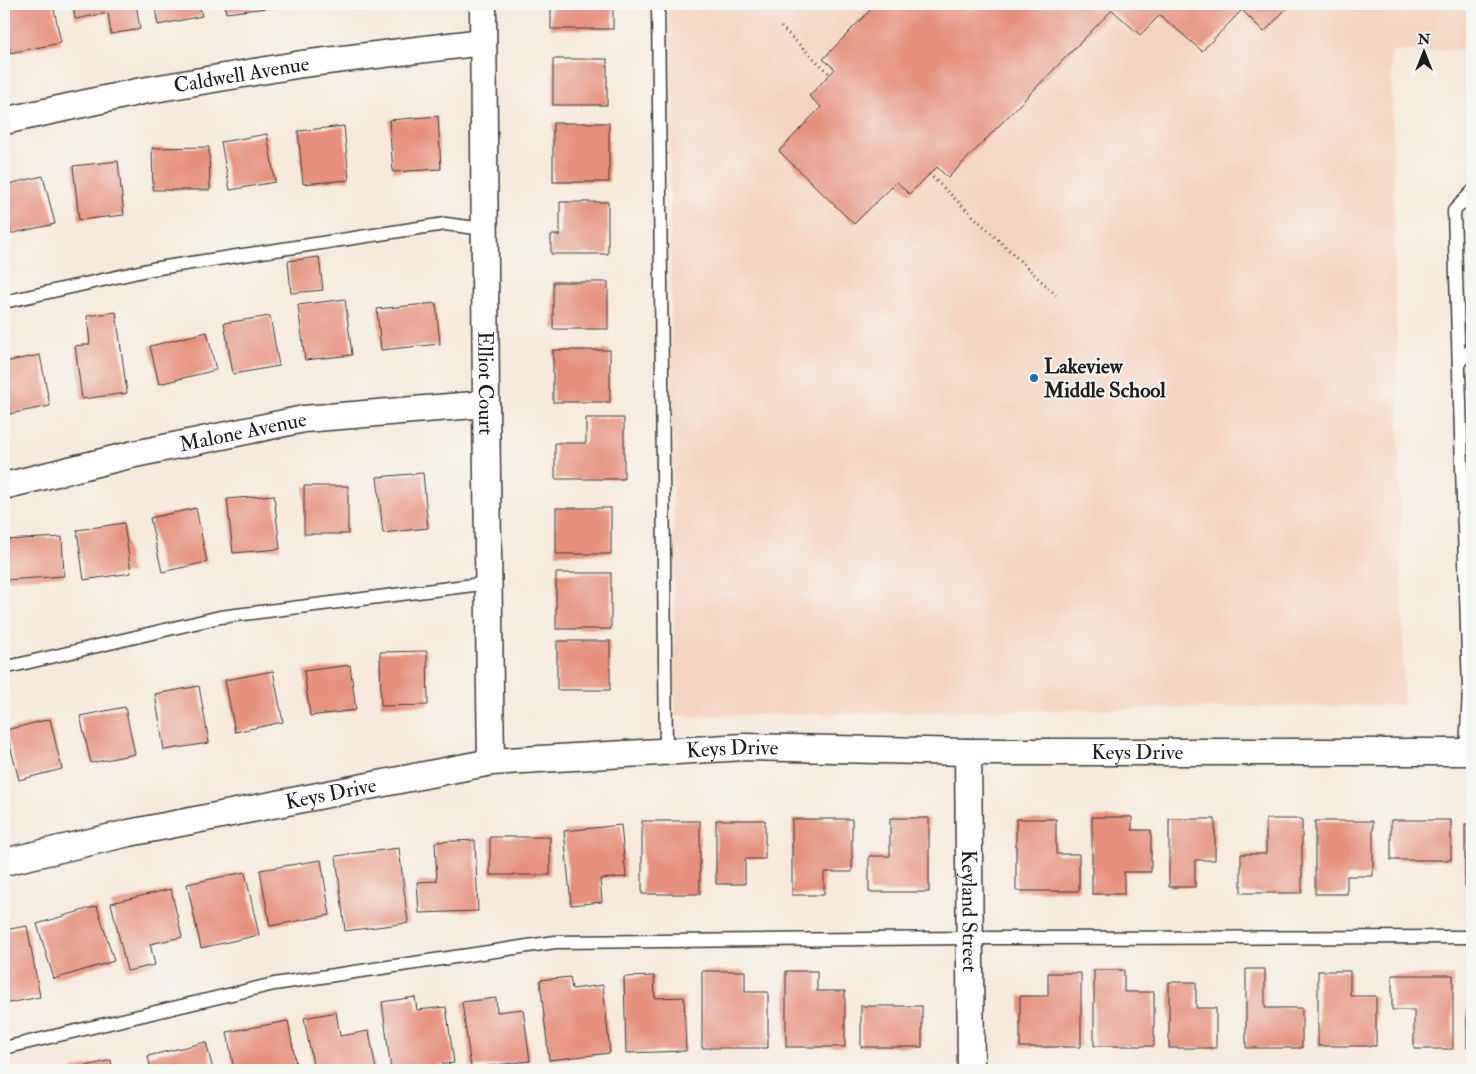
<svg xmlns="http://www.w3.org/2000/svg" width="1476" height="1074" viewBox="0 0 1476 1074" font-family="'IM FELL Double Pica',serif">
<rect width="100%" height="100%" fill="#f6f6f2"/>
<filter id="ink" filterUnits="userSpaceOnUse"><feTurbulence type="fractalNoise" baseFrequency=".02" numOctaves="2"/><feDisplacementMap in="SourceGraphic" scale="10" xChannelSelector="R" yChannelSelector="G"/><feConvolveMatrix kernelMatrix="1 2 1 2 8 2 1 2 1" color-interpolation-filters="sRGB"/></filter>
<filter id="wash" filterUnits="userSpaceOnUse"><feTurbulence type="fractalNoise" baseFrequency=".0096" numOctaves="4" result="noise"/><feDisplacementMap in="SourceGraphic" scale="20" xChannelSelector="R" yChannelSelector="G"/><feGaussianBlur stdDeviation="1.12" result="paint"/><feColorMatrix in="noise" values="0 0 0 0 0 0 0 0 0 0 0 0 0 0 0 0 0 1.4 0 .05"/><feComposite in="paint" operator="in"/></filter>
<g filter="url(#wash)">
<rect width="100%" height="100%" fill="#f5eadb"/>
<path fill="#f4d3c0" d="M668 4H1472V49L1391 52 1404 705 675 716Z"/>
<g id="blocks">
<g fill="#e6907d">
<path d="M4 4H53L61 43 10 53 4 21Z"/>
<path d="M73 4H136L140 29 111 34 108 13 75 19Z"/>
<path d="M154 4H199L202 16 158 25Z"/>
<path d="M225 4H283V6L226 13Z"/>
<rect x="551" y="4" width="62" height="25"/>
<path d="M876 4H1291L1264 32 1242 10 1202 51 1160 15 1140 35 1112 10 948 178 937 167 909 194 897 182 854 224 779 151 821 107 809 96 835 69 823 59Z"/>
<rect x="553" y="59" width="54" height="46"/>
<path d="M438 116 441 169 393 172 389 120Z"/>
<rect x="553" y="123" width="56" height="59"/>
<path d="M344 126 349 180 303 184 298 131Z"/>
<path d="M267 134 275 182 230 190 221 142Z"/>
<path d="M209 147 210 190H153L152 148Z"/>
<path d="M118 161 124 215 79 220 73 166Z"/>
<path d="M43 176 55 224 9 234 4 211V185Z"/>
<path d="M560 202H608V254H551V235H560Z"/>
<path d="M319 257 323 290 291 293 288 261Z"/>
<rect x="553" y="282" width="55" height="47"/>
<path d="M345 299 352 355 305 360 298 305Z"/>
<path d="M436 303 440 344 381 350 377 309Z"/>
<path d="M116 312 127 393 82 399 75 346 90 344 87 316Z"/>
<path d="M270 316 279 366 233 374 224 323Z"/>
<path d="M207 332 216 370 159 384 150 346Z"/>
<rect x="553" y="350" width="57" height="52"/>
<path d="M40 355 50 406 9 414 4 388V362Z"/>
<path d="M586 418H624V479H555V443H586Z"/>
<path d="M423 473 428 528 383 533 377 477Z"/>
<rect x="304" y="486" width="44" height="48"/>
<path d="M274 495 280 549 233 553 227 499Z"/>
<path d="M196 508 207 562 162 572 150 518Z"/>
<rect x="556" y="508" width="55" height="46"/>
<path d="M124 523 131 573 84 580 77 530Z"/>
<path d="M62 537 64 576 6 580 4 540Z"/>
<rect x="556" y="573" width="55" height="56"/>
<rect x="557" y="641" width="53" height="49"/>
<path d="M427 651 428 705 381 706 380 652Z"/>
<path d="M350 665 356 710 310 716 304 671Z"/>
<path d="M273 671 283 722 235 732 225 680Z"/>
<path d="M199 686 209 743 164 750 155 694Z"/>
<path d="M125 707 135 754 91 763 80 716Z"/>
<path d="M50 719 62 769 19 780 6 730Z"/>
<path d="M1092 817H1132V830H1151V872H1124V894H1092Z"/>
<path d="M890 818H929V892H869V856H890Z"/>
<path d="M792 819H852V872H824V895H792Z"/>
<path d="M1016 819H1056V854H1079V891H1016Z"/>
<path d="M1169 819H1215V860H1195V887H1169Z"/>
<path d="M1266 819H1302V893H1241V854H1266Z"/>
<path d="M716 820H765V859H745V884H716Z"/>
<rect x="1391" y="820" width="60" height="40"/>
<rect x="642" y="821" width="58" height="73"/>
<path d="M1315 821H1373V876H1347V894H1315Z"/>
<rect x="1465" y="824" width="7" height="62"/>
<path d="M621 825 626 877 600 879 602 902 571 905 564 831Z"/>
<rect x="490" y="837" width="60" height="38"/>
<path d="M475 840 478 911 419 913 417 882 437 881 435 842Z"/>
<path d="M399 848 408 923 345 931 336 856Z"/>
<path d="M321 860 330 915 270 926 260 870Z"/>
<path d="M245 872 259 935 201 948 187 884Z"/>
<path d="M171 889 182 937 150 944 155 965 127 971 111 903Z"/>
<path d="M97 906 114 961 54 979 37 924Z"/>
<path d="M27 926 40 997 4 1004V930Z"/>
<path d="M1246 969H1265V1008H1302V1048H1246Z"/>
<path d="M1094 970H1124V992H1154V1046H1094Z"/>
<path d="M702 971H745V992H768V1048H702Z"/>
<path d="M786 971H817V991H845V1047H786Z"/>
<path d="M1318 971H1350V996H1376V1046H1318Z"/>
<path d="M1048 973H1081V1047H1020V996H1048Z"/>
<path d="M1392 975H1453V1049H1414V1010H1392Z"/>
<path d="M654 976 655 998 684 997 686 1051 626 1053 624 977Z"/>
<path d="M570 977 572 989 603 985 610 1053 549 1060 540 980Z"/>
<path d="M1169 982H1196V1008H1216V1048H1169Z"/>
<path d="M415 997 417 1010 446 1007 454 1063 391 1070 382 1002Z"/>
<path d="M496 998 497 1012 523 1009 530 1061 471 1068 462 1002Z"/>
<rect x="861" y="1006" width="61" height="41"/>
<rect x="1467" y="1009" width="5" height="39"/>
<path d="M336 1012 340 1036 369 1031 376 1070H314L304 1018Z"/>
<path d="M288 1021 297 1070H258L257 1066 234 1070 227 1032Z"/>
<path d="M206 1042 213 1070H151L148 1056Z"/>
<path d="M111 1060 113 1070H69Z"/>
</g>
</g>
</g>
<g filter="url(#ink)">
<use href="#blocks" fill-opacity="0" stroke="#3d3b39" stroke-width="1"/>
<g fill="none" stroke-linecap="round" stroke-linejoin="round">
<defs>
<g id="lane">
<path d="M658 4 666 752"/>
<path d="M4 302 152 269 445 224 484 229"/>
<path d="M1459 362 1472 349"/>
<path d="M4 668 220 617 489 583"/>
<path d="M1466 751 1469 690 1454 211 1472 192"/>
<path d="M4 1048 274 984 555 942 970 938 1472 937"/>
</g>
<g id="street">
<path id="s1" d="M483 4 486 404 491 762"/>
<path id="s2" d="M4 121 142 91 302 64 483 42"/>
<path id="s3" d="M4 486 130 455 304 419 486 404"/>
<path id="s4" d="M968 752 971 1070"/>
<path id="s5" d="M4 862 129 833 491 762 744 747 968 752H1472"/>
</g>
</defs>
<use href="#lane" stroke="#3d3b39" stroke-width="15"/>
<use href="#street" stroke="#3d3b39" stroke-width="29"/>
<g stroke="#3d3b39" stroke-width="3" stroke-dasharray="1 4" stroke-linecap="butt">
<path d="M781 27 830 74"/>
<path d="M929 174 1056 295"/>
</g>
<use href="#lane" stroke="#fff" stroke-width="12"/>
<use href="#street" stroke="#fff" stroke-width="26"/>
</g>
</g>
<circle fill="#1f6fb2" stroke="#f6f6f2" stroke-width="2" cx="1034" cy="378" r="5"/>
<g text-anchor="middle" dominant-baseline="central" stroke-width="4" stroke-linejoin="round" paint-order="stroke">
<g font-size="21" fill="#1c1c1c" stroke="#f6f6f2">
<text stroke="none"><textPath href="#s2" startOffset="242">Caldwell Avenue</textPath></text>
<text stroke="none"><textPath href="#s1" startOffset="379">Elliot Court</textPath></text>
<text stroke="none"><textPath href="#s3" startOffset="245">Malone Avenue</textPath></text>
<text stroke="none"><textPath href="#s5" startOffset="739">Keys Drive</textPath></text>
<text stroke="none"><textPath href="#s5" startOffset="1144">Keys Drive</textPath></text>
<text stroke="none"><textPath href="#s5" startOffset="334">Keys Drive</textPath></text>
<text stroke="none"><textPath href="#s4" startOffset="159">Keyland Street</textPath></text>
</g>
<g font-size="21" font-weight="bold" fill="#1c1c1c" stroke="#f6f6f2" text-anchor="start">
<text x="1044" y="366">Lakeview<tspan x="1044" dy="24">Middle School</tspan></text>
</g>
</g>
<rect width="1476" height="1074" fill="none" stroke="#f6f6f2" stroke-width="20"/>
<g transform="translate(1424 52)" stroke="#f6f6f2" stroke-width="4" paint-order="stroke">
<path d="M0-4L9 19L0 12L-9 19Z" fill="#1c1c1c"/>
<text y="-8" font-size="14" font-weight="bold" text-anchor="middle" fill="#1c1c1c">N</text>
</g>
</svg>
